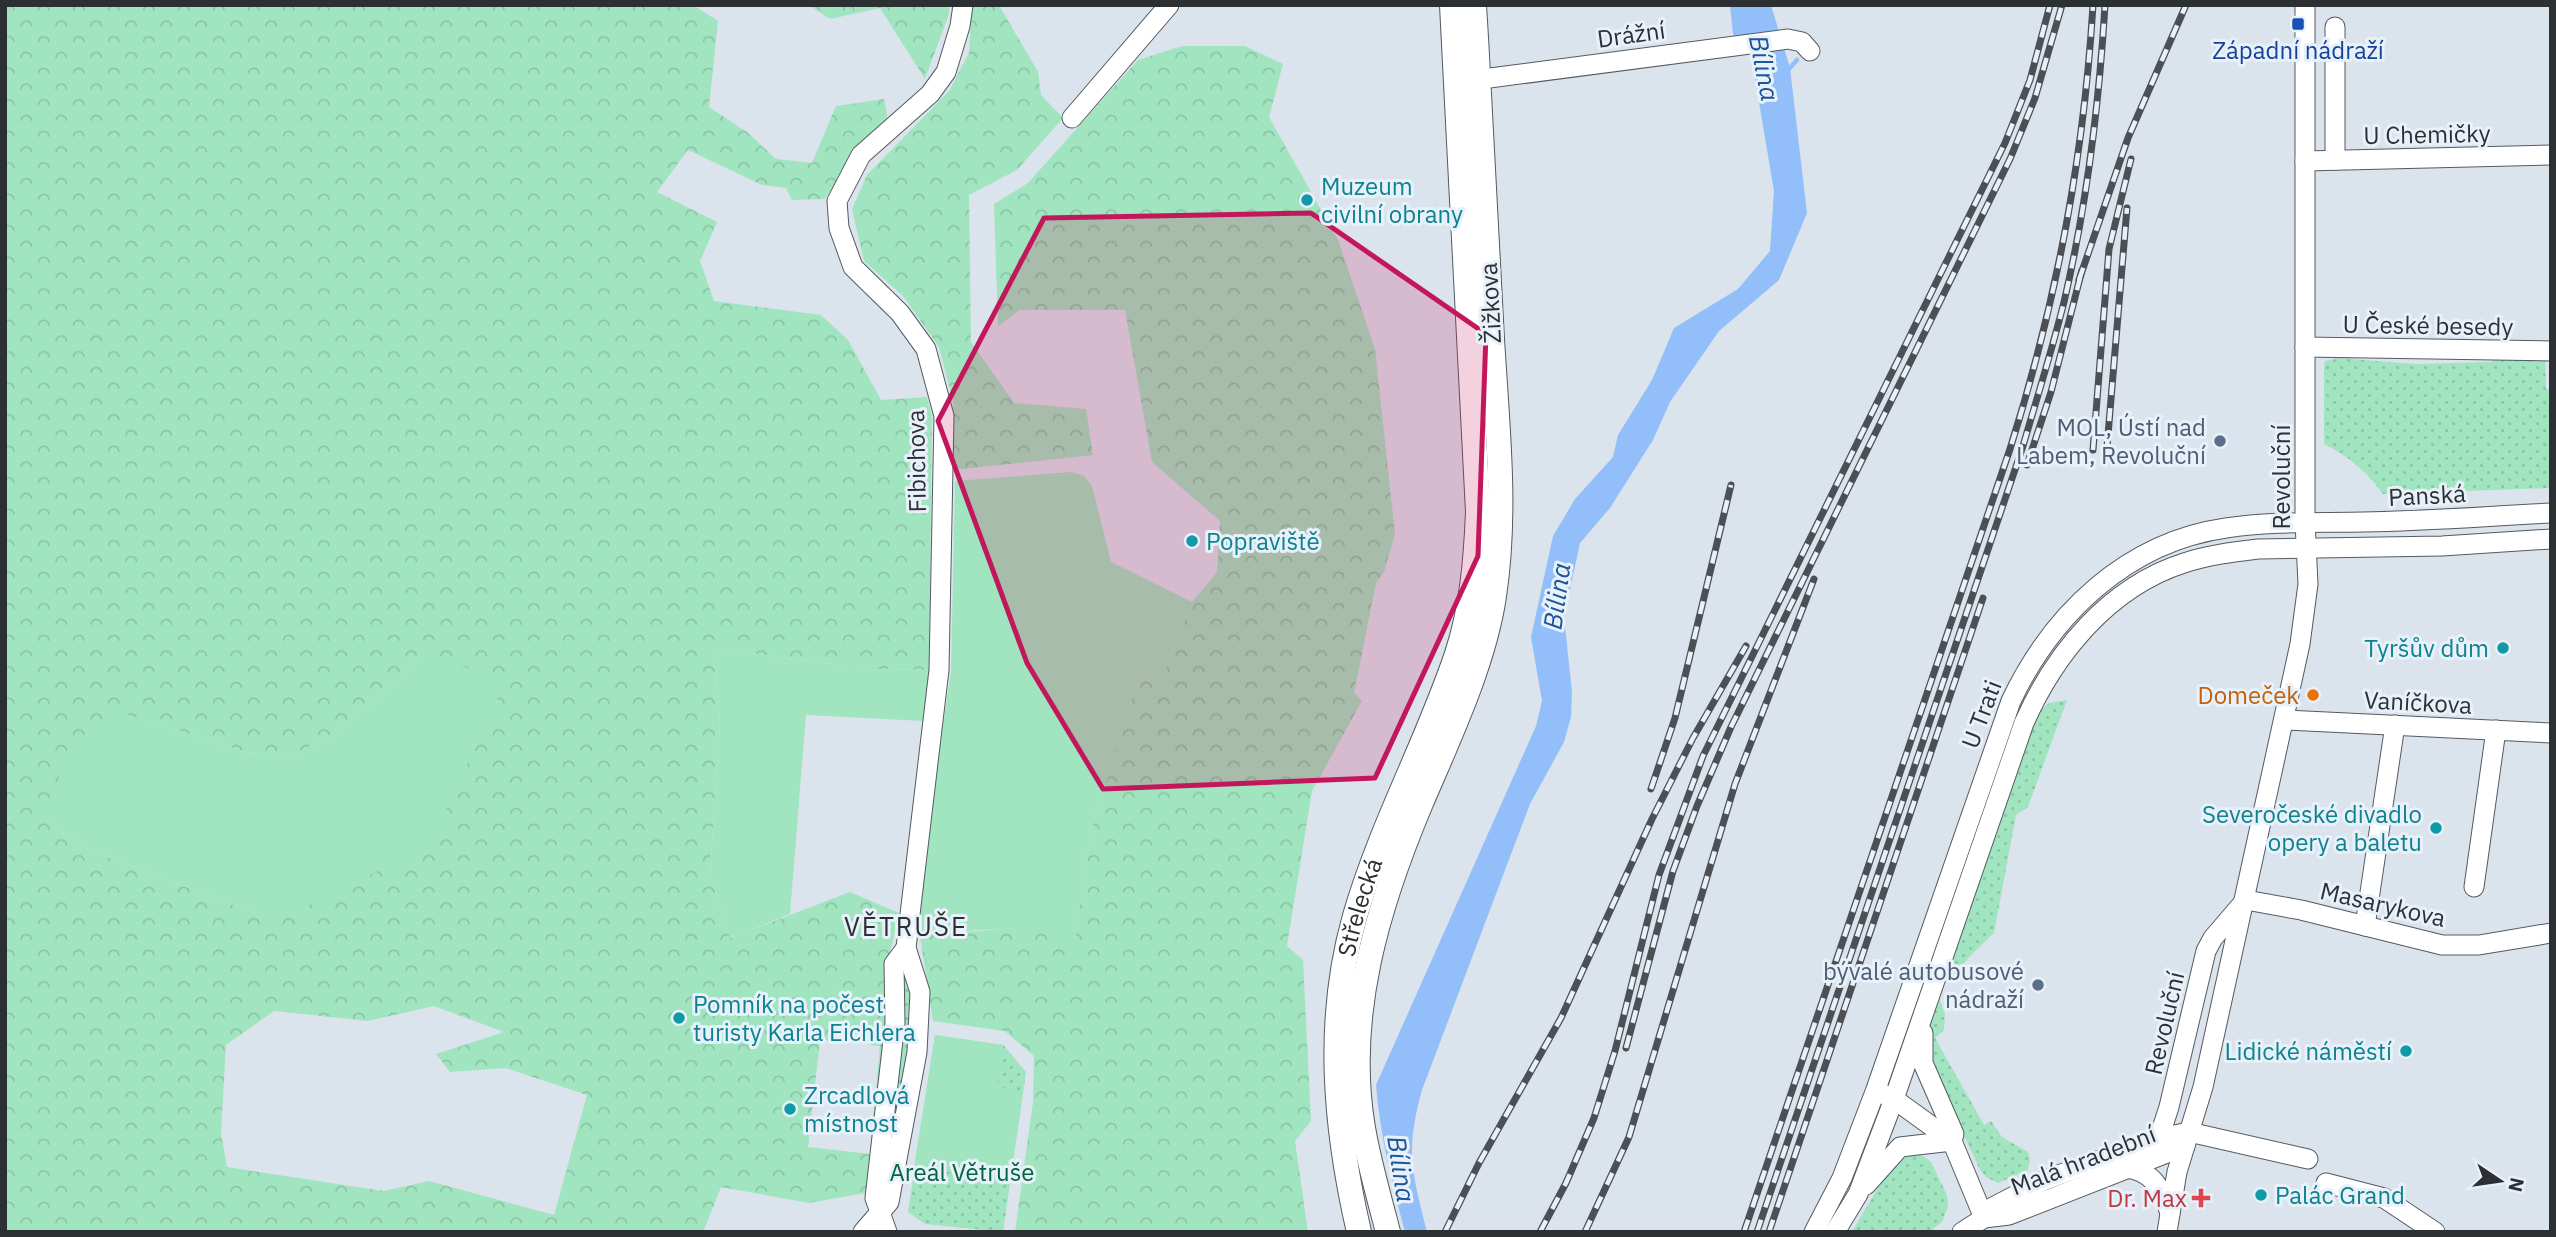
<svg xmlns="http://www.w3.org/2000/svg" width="2556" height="1237" viewBox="0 0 2556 1237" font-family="'IBM Plex Sans',sans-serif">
<defs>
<pattern id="grass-dots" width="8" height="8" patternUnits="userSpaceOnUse" patternTransform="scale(1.75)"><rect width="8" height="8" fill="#a0e5c0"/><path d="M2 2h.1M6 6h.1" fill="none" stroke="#8ac5a5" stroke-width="1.8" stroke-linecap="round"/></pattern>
<pattern id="forest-crowns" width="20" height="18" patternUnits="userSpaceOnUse" patternTransform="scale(1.75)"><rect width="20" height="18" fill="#a0e5c0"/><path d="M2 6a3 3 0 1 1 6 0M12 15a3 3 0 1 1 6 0" fill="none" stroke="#8ac5a5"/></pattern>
</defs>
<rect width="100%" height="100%" fill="#dbe3ec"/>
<g fill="url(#grass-dots)">
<path d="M2339 358 2416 364 2491 362 2495 358H2545L2546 389 2551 390V488L2383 494C2367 472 2350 457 2324 444V366L2325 361Z"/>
<path d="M2067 700 2028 807 2016 815 1994 933 1969 957 1954 977 1947 975 2038 713 2049 703Z"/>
<path d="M902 966 914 997 910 1053 880 1188Z"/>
<path d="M1939 998 1945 1014 1944 1030 1935 1038 1984 1125 1991 1121 2002 1137 2028 1152 2030 1160 2028 1170 1998 1183 1986 1177 1980 1170 1928 1058V1030Z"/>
<path d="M935 1035 1003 1045 1026 1072 1003 1232 925 1224 908 1212Z"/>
<path d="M1912 1153 1921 1155 1931 1162 1947 1195 1948 1207 1942 1222 1929 1232H1852C1866 1210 1888 1162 1912 1153Z"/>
</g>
<g fill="url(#forest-crowns)" fill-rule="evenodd">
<path d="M5 5H693L718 21 709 107 747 132 776 159 812 163 836 106 884 99 888 121 824 199 792 200 786 188 762 185 688 150 657 192 717 222 700 261 714 301 821 315 848 340 881 400 927 397 932 416 929 670 869 669 713 648 720 720 710 874 730 938 850 892 899 913 888 962 887 1005 871 1192 809 1203 721 1187 703 1232H5ZM422 648 257 914 89 850 45 821 123 714 246 752 291 756 328 737 402 677ZM434 1006 504 1032 436 1054 450 1072 506 1068 587 1095 554 1215 429 1181 384 1191 227 1167 221 1133 226 1045 274 1011 368 1021ZM835 1032 871 1036 870 1045 880 1046 870 1154 808 1147 820 1040 834 1041Z"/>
<path d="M809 5H948L949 14 925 79 880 8 830 19Z"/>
<path d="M972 5H999L1038 72 1041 95 1063 118 1017 170 969 195 971 342 1014 403 1086 409 1093 455 962 469 954 467 953 401 939 347 903 296 864 261 852 209 867 175 949 91 969 53Z"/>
<path d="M1182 46H1245L1283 64 1269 117 1338 240 1375 349 1395 534 1384 572 1376 583 1354 693 1362 701 1312 791 1287 946 1303 960 1311 1121 1295 1141 1308 1232H1015L1033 1102 1034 1056 1005 1031 933 1021 920 936 1023 927 1057 933 1075 940 1091 830 1141 670 1162 678 1192 602 1217 572 1220 521 1152 462 1125 310H1020L998 326 994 204 1028 183 1138 60Z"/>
</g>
<g fill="#a0e5c0">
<path d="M1072 472 1084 476 1092 486 1111 562 1192 602 1162 678 1141 670 1091 830 1075 941C1025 921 972 931 920 936L915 906 951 672 955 481Z"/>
<path d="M422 648 504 685 437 829 417 852 301 909 257 914 89 850 45 821 60 774 123 713 246 752 291 756 328 737 402 677Z"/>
<path d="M713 648 869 669 929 670 924 721 806 715 790 914 730 938 710 874 720 720Z"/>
<path d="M935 1035 1003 1045 997 1087 1023 1091 1010 1180 914 1167Z"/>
</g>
<path fill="#92bff9" d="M1730 5H1771L1790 68 1807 213 1779 280 1719 331 1670 402 1653 440 1610 508 1580 543 1564 617 1572 692 1571 717 1564 742 1530 804 1422 1090C1405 1151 1412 1172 1427 1232H1405C1392 1183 1380 1136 1376 1085L1536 726 1542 701 1531 637 1553 536 1575 499 1613 457 1618 435 1652 380 1674 328 1738 289 1770 251 1774 191 1751 55 1733 34Z"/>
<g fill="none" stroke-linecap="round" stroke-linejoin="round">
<path stroke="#92bff9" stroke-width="4.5" d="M1788 70 1797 60"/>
<defs>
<g id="minor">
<path d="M2335 27V160"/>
<path d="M1467 81 1788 39 1802 42 1810 51"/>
<path d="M1072 118 1169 5"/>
<path d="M2305 161 2551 155"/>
<path d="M2305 347 2551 351"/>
<path d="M2284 720 2551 733"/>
<path d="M2474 887 2496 730"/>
<path d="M2246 900 2301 910 2442 945H2479L2551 933"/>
<path d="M2365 926 2395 725"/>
<path d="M1923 1033V1063L1954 1134 1952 1141 1984 1218"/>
<path d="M1883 1094 1894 1099 1952 1141"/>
<path d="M2159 1138 2169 1107 2206 951 2213 938 2243 903"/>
<path d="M2126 1168C2153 1171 2162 1189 2170 1213"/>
<path d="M2326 1183 2384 1198 2435 1232"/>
<path d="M1866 1185 1900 1147 1952 1141"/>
<path d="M1984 1218 2009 1215 2185 1146"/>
<path d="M863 1232 889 1202 917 1052 920 992 906 948 939 670 944 416 926 349 900 313 853 267 839 228 837 201 861 155 930 94 946 72 960 26 963 5"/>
<path d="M887 1232 875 1198 895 1023 894 964 906 948"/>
<path d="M1814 1232 1842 1178 1875 1092 2011 701C2052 614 2127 542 2226 528 2272 521 2318 523 2364 522 2426 521 2489 516 2551 513"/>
<path d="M1835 1232 1858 1194 1894 1099 2024 723C2055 653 2109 587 2184 563 2208 555 2233 552 2258 549L2442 546 2551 539"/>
<path d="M1962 1232 1984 1218 1993 1207 2045 1180 2159 1138 2189 1132 2308 1159"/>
<path d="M2167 1232 2177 1172 2203 1087 2300 644 2308 584 2305 522V5"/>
</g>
<g id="major">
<path id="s1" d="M1359 1232C1335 1128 1325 1021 1355 916 1381 826 1427 743 1457 654 1472 608 1476 560 1478 512L1452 5"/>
<path d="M1388 1232C1379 1197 1369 1163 1363 1128 1344 1016 1378 905 1421 803 1448 740 1484 664 1494 596 1507 511 1497 424 1492 339 1486 227 1481 116 1474 5"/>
</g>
</defs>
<use href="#minor" stroke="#535a61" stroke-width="21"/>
<use href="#major" stroke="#535a61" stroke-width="26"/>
<use href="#minor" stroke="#fff" stroke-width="19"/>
<use href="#major" stroke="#fff" stroke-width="24"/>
<defs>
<g id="rail">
<path d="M2079 280 2128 138 2186 5"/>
<path d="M2107 447 2127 208"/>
<path d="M2093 450 2109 249 2131 159"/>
<path d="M2027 465 2051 392 2082 270"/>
<path d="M1651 789 1675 718 1731 485"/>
<path d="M1626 1048 1673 871 1697 806 1731 727 2010 159 2035 98 2062 5"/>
<path d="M1445 1232 1479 1163 1561 1018 1652 819 1693 738 1746 646"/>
<path d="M1540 1232 1566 1183 1594 1118 1615 1051 1659 875 1703 756 2005 143 2030 80 2050 5"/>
<path d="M1585 1232 1629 1137 1735 784 1814 579"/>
<path d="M1744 1232 2010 449C2056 304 2084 157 2093 5"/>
<path d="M1757 1232 2023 446C2037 398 2052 350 2064 302 2087 204 2099 105 2105 5"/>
<path d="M1769 1232 1983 598"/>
</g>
</defs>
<use href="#rail" stroke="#4c5054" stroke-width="7"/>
<use href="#rail" stroke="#e8f0f9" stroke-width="4.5" stroke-dasharray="13" stroke-linecap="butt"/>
</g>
<path fill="#c2185b" fill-opacity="0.2" stroke="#c2185b" stroke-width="5" stroke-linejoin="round" d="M1311 213 1486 334 1478 556 1375 778 1103 789 1027 663 938 421 1044 218Z"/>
<rect fill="#1a4fb4" stroke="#e8f0f9" stroke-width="2.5" x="2291" y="17" width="14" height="14" rx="3.5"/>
<g fill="#0f9aa8" stroke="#e8f0f9" stroke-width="2.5">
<circle cx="1307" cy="200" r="7"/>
<circle cx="1192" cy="541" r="7"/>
<circle cx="2503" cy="648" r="7"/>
<circle cx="2436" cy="828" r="7"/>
<circle cx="679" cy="1018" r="7"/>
<circle cx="2406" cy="1051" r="7"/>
<circle cx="790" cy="1109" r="7"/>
<circle cx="2261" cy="1195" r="7"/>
</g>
<g fill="#5c6f8a" stroke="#e8f0f9" stroke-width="2.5">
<circle cx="2220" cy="441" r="7"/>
<circle cx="2038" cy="985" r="7"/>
</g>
<circle fill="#e8710a" stroke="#e8f0f9" stroke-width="2.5" cx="2313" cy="695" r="7"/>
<path fill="#e0444e" stroke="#e8f0f9" stroke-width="2.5" d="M2197.5 1187.5h7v7h7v7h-7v7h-7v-7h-7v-7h7z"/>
<g text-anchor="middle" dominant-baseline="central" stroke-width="6" stroke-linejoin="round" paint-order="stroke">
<g font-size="24" fill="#2d3033" stroke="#e8f0f9">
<text transform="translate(1631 34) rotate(-8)">Drážní</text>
<text transform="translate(2427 134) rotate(-1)">U Chemičky</text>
<text transform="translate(1490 303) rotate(-93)">Žižkova</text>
<text transform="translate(2428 325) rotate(1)">U České besedy</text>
<text transform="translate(916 461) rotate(-91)">Fibichova</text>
<text transform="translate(2281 477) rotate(-90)">Revoluční</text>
<text transform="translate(2427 495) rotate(-3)">Panská</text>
<text transform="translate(2418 702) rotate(3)">Vaníčkova</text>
<text transform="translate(1981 714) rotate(-69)">U Trati</text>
<text transform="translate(2383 904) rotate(13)">Masarykova</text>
<text stroke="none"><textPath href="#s1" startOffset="329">Střelecká</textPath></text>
<text transform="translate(2164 1023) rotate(-77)">Revoluční</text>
<text transform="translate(2083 1160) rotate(-21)">Malá hradební</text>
</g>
<g font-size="24" fill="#164399" stroke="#e8f0f9">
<text x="2298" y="50">Západní nádraží</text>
</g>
<g font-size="24" fill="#0d838f" stroke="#e8f0f9" text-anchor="start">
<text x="1321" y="186">Muzeum<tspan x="1321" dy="28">civilní obrany</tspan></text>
<text x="1206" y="541">Popraviště</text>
<text x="2489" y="648" text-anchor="end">Tyršův dům</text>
<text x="2422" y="814" text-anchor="end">Severočeské divadlo<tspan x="2422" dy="28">opery a baletu</tspan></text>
<text x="693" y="1004">Pomník na počest<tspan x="693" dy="28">turisty Karla Eichlera</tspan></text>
<text x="2392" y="1051" text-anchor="end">Lidické náměstí</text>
<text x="804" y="1095">Zrcadlová<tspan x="804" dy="28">místnost</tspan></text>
<text x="2275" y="1195">Palác Grand</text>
</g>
<g font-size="24" fill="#4e5e75" stroke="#e8f0f9" text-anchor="end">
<text x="2206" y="427">MOL, Ústí nad<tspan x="2206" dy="28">Labem, Revoluční</tspan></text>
<text x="2024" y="971">bývalé autobusové<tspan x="2024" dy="28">nádraží</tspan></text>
</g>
<g font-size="24" fill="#c56008" stroke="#e8f0f9" text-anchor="end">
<text x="2299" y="695">Domeček</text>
</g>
<g font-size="24" fill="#006541" stroke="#e8f0f9">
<text x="962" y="1172">Areál Větruše</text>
</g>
<g font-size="24" fill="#be3a42" stroke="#e8f0f9" text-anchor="end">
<text x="2187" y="1198">Dr. Max</text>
</g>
<g font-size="26" font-style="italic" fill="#1b559a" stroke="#e8f0f9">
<text transform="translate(1765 68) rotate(79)">Bílina</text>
<text transform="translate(1556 596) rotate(-82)">Bílina</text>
<text transform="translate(1402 1169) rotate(81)">Bílina</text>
</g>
<g font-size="26" letter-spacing="2" fill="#2d3033" stroke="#e8f0f9">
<text x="906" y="926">VĚTRUŠE</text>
</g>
</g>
<rect width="2556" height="1237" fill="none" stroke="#2d3033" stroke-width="14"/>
<g transform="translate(2500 1181) rotate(103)" stroke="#e8f0f9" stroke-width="5" paint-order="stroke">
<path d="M0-5L12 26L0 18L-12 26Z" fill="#2d3033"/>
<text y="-10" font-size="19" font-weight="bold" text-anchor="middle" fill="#2d3033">N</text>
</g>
</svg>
